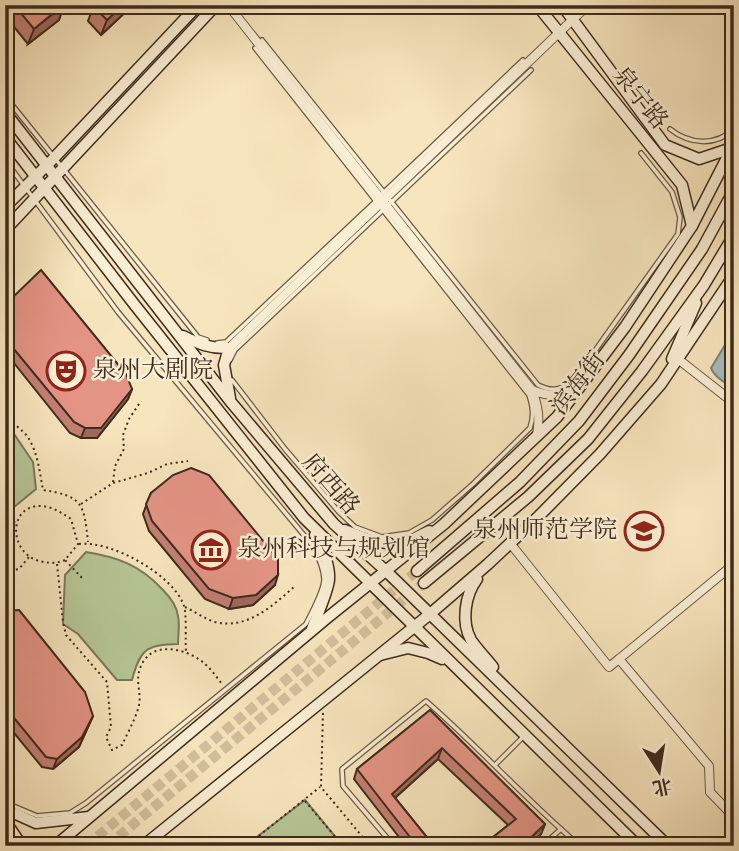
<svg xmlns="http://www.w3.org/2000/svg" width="739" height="851" viewBox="0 0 739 851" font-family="'Old Standard TT','Noto Serif SC',serif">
<rect width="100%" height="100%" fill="#f7e5bd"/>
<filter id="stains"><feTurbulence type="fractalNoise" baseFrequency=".00286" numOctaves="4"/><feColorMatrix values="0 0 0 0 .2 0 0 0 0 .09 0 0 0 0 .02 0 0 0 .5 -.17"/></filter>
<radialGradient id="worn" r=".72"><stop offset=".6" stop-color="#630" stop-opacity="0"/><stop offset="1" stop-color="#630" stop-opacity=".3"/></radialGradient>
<g fill="#b6c696" stroke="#7a785a" stroke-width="2">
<path d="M5 425 14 434 33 462 36 489 8 512H5Z"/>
<path d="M86 552C117 557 140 565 162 589 169 596 177 606 178 616 180 625 178 635 178 644 146 644 140 650 132 680H117L78 634 63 624 65 575Z"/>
<path d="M305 800 343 846H258L253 840Z"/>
</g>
<path fill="#a2bcbc" stroke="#7a827d" stroke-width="2" d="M734 330V389C726 383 714 377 711 368Z"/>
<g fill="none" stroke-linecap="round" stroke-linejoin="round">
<g stroke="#d2c09d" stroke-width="10" stroke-dasharray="10 5" stroke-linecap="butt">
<path d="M86 846 417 571"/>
<path d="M107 846 424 583"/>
</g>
<defs>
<g id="lane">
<path d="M262 40 538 385C552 392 558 390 572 383L678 234 680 217 672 192 641 153"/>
<path d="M5 96 198 337 207 340"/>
<path d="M670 129C689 144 715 147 734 129"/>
<path d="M5 160 118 312 313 546C318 556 324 569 324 580 323 593 312 612 306 624L86 803 70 813 37 816 11 805 5 798"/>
<path d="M382 194 523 60"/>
<path d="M217 343 226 342 377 200"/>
<path d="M230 360 235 350 531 70"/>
<path d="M232 380 285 449 339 512 355 527 382 537 409 533 432 520 473 484 530 428C534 416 533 407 529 395L255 48"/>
<path d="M495 765 523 737"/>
<path d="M394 846 343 786 342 769 426 701C479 747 526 800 580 846"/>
<path d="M542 846 561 829"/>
</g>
<g id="street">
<path d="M228 5 532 390"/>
<path d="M229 348 588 5"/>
<path d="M678 359 734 403"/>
<path d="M537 435C540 418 538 406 532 390 552 398 559 396 579 388"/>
<path d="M510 543 609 667 619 659"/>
<path d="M734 564 619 659 709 766 710 792 734 817"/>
</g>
<g id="secondary">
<path d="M537 5 682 185 692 226"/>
<path d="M562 5 665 145 699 159 732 148"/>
<path d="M5 112 230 401 334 524 386 571 668 846"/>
<path d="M5 137 134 304 304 518 638 846"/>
<path d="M5 207 54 158 198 5"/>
<path d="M5 230 216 5"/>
<path d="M183 336C199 344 211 349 229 348L224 365 230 398"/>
<path d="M672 359 696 303"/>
<path d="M345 530C364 538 386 548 408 541 415 539 422 534 429 531"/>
<path d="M417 571 520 482 579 421 629 355 702 249 734 190"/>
<path d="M477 579C465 595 461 622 471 640 477 649 486 658 493 667"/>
<path d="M424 583 528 497 588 439 642 371 704 285 734 235"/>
<path d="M312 629C316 618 329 589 329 579 330 566 322 546 315 535"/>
<path d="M380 655 408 648 428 653 442 659"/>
<path d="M5 809 36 823 89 817"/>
<path d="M5 821 22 846"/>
<path d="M55 846 327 618 444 524 557 417 625 327 692 226 734 144"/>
<path d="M143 846 430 614 488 564 537 518 600 454 661 384 734 275"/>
</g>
</defs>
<use href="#lane" stroke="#6c5a46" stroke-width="6"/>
<use href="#street" stroke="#6c5a46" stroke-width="10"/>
<use href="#secondary" stroke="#3e2b1e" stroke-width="13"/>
<g stroke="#3e2b1e" stroke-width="2" stroke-dasharray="2 3.5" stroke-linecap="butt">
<path d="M5 415C12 424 24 430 29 439 38 454 40 474 43 490 83 496 84 504 88 542"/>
<path d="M113 482 115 466 124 449 123 435 129 419 141 401"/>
<path d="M81 504 113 483 148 473 167 464 188 461"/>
<path d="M5 519 16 522"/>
<path d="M79 544C111 540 174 575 184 606 187 616 185 640 186 651"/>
<path d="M65 560C56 564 48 563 39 561 8 552 8 504 42 506 53 507 62 513 71 519L78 544 65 560 84 580"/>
<path d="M57 564 63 622 66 635 107 682 111 727 106 737 112 750 122 745C128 732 136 718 139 705 142 691 133 679 143 662 156 640 190 650 205 664 212 670 217 678 223 685"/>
<path d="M5 571 19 569 29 557"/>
<path d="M185 607C194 611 205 619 215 622 247 630 272 606 294 587"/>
<path d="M323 713 321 787 370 846"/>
<path d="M305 801 343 846"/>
<path d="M164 842 187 846"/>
<path d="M246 846 320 787"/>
</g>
<use href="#lane" stroke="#faeed4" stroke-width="3.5"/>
<use href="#street" stroke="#faeed4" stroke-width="8"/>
<use href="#secondary" stroke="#faeed4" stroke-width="10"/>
</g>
<g fill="#c47f72" stroke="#3e2b1e" stroke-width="2">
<path d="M5 5H64L59 20 28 44 5 16Z"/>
<path d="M94 5H133L101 35 88 21Z"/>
<path d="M5 316 132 389 128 399 97 438H81L70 433 10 358 5 345Z"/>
<path d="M151 493 275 585 253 605 229 609 205 599 149 531 143 514Z"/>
<path d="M5 611 93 716 79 747 53 769 42 767 5 722Z"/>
<path d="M430 710 545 824 541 834 529 846H482L508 825 438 759 395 798 434 846H406L354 779 357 769Z"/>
</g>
<g fill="#a0685d" stroke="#3e2b1e" stroke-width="2">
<path d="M64 5 59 20 28 44 34 29Z"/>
<path d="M123 5H133L101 35 107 20Z"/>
<path d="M132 389 128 399 97 438H81L85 428Z"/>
<path d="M278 575 275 585 253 605 229 609 233 598Z"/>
<path d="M93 716 79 747 53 769 57 759Z"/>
<path d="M442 748 438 759 388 804 392 794Z"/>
<path d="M545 824 541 834 529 846H522Z"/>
</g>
<g fill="#e49485" stroke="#3e2b1e" stroke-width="2">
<path d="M14 5H63L34 29Z"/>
<path d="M94 5H123L107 20 93 6Z"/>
<path d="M41 270 126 374 132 389 101 428H85L74 422 13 348 5 324V317L12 298Z"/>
<path d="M191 468 209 475 278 559V575L256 595 233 598 209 589 152 521 146 504 151 493 173 475Z"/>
<path d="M19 610 85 692 93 716 82 737 57 759 46 757 5 707V611Z"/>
<path d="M430 710 545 824 522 846H482L516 819 442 748 392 794 434 846H417L357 769Z"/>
</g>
<defs>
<symbol id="theatre-ring" viewBox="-11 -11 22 22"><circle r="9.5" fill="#faeed4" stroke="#8f2418" stroke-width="1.5"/><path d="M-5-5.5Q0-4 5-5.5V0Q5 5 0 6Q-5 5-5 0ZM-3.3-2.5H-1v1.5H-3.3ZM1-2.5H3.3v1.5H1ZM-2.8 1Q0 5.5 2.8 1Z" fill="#8f2418"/></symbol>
<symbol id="university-ring" viewBox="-11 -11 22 22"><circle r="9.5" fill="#faeed4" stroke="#8f2418" stroke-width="1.5"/><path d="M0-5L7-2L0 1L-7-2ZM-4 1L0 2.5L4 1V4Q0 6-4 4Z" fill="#8f2418"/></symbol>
<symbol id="museum-ring" viewBox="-11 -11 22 22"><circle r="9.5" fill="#faeed4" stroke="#8f2418" stroke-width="1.5"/><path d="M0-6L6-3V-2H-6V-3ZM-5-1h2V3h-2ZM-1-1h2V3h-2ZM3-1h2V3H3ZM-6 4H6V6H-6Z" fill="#8f2418"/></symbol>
</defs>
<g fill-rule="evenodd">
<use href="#theatre-ring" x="44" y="349" width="44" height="44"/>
<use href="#university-ring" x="622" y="509" width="44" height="44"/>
<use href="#museum-ring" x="189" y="528" width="44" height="44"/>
</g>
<g text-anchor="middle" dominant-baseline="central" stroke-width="5" stroke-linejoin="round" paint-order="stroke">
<g font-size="24" fill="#3e2b1e" stroke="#faeed4">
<text transform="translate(639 99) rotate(51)">泉宁路</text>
<text transform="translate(579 384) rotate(-52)">滨海街</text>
<text transform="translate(330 485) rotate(49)">府西路</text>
</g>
<g font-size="24" fill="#3e2b1e" stroke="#faeed4" text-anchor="start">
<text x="93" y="371">泉州大剧院</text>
<text x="617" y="531" text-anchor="end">泉州师范学院</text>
<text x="238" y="550">泉州科技与规划馆</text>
</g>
</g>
<rect width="739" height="851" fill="none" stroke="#f7e5bd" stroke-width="28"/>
<rect x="7" y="7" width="725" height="837" fill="none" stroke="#3e2b1e" stroke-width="3.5"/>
<rect x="14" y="14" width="711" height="823" fill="none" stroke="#3e2b1e" stroke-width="2"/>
<g transform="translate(659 771) rotate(168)" stroke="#faeed4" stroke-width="5" paint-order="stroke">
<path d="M0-5L12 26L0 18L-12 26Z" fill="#3e2b1e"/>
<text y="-10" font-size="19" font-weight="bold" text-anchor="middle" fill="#3e2b1e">北</text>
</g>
<rect width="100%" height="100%" filter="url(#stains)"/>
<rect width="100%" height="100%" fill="url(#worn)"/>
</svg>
